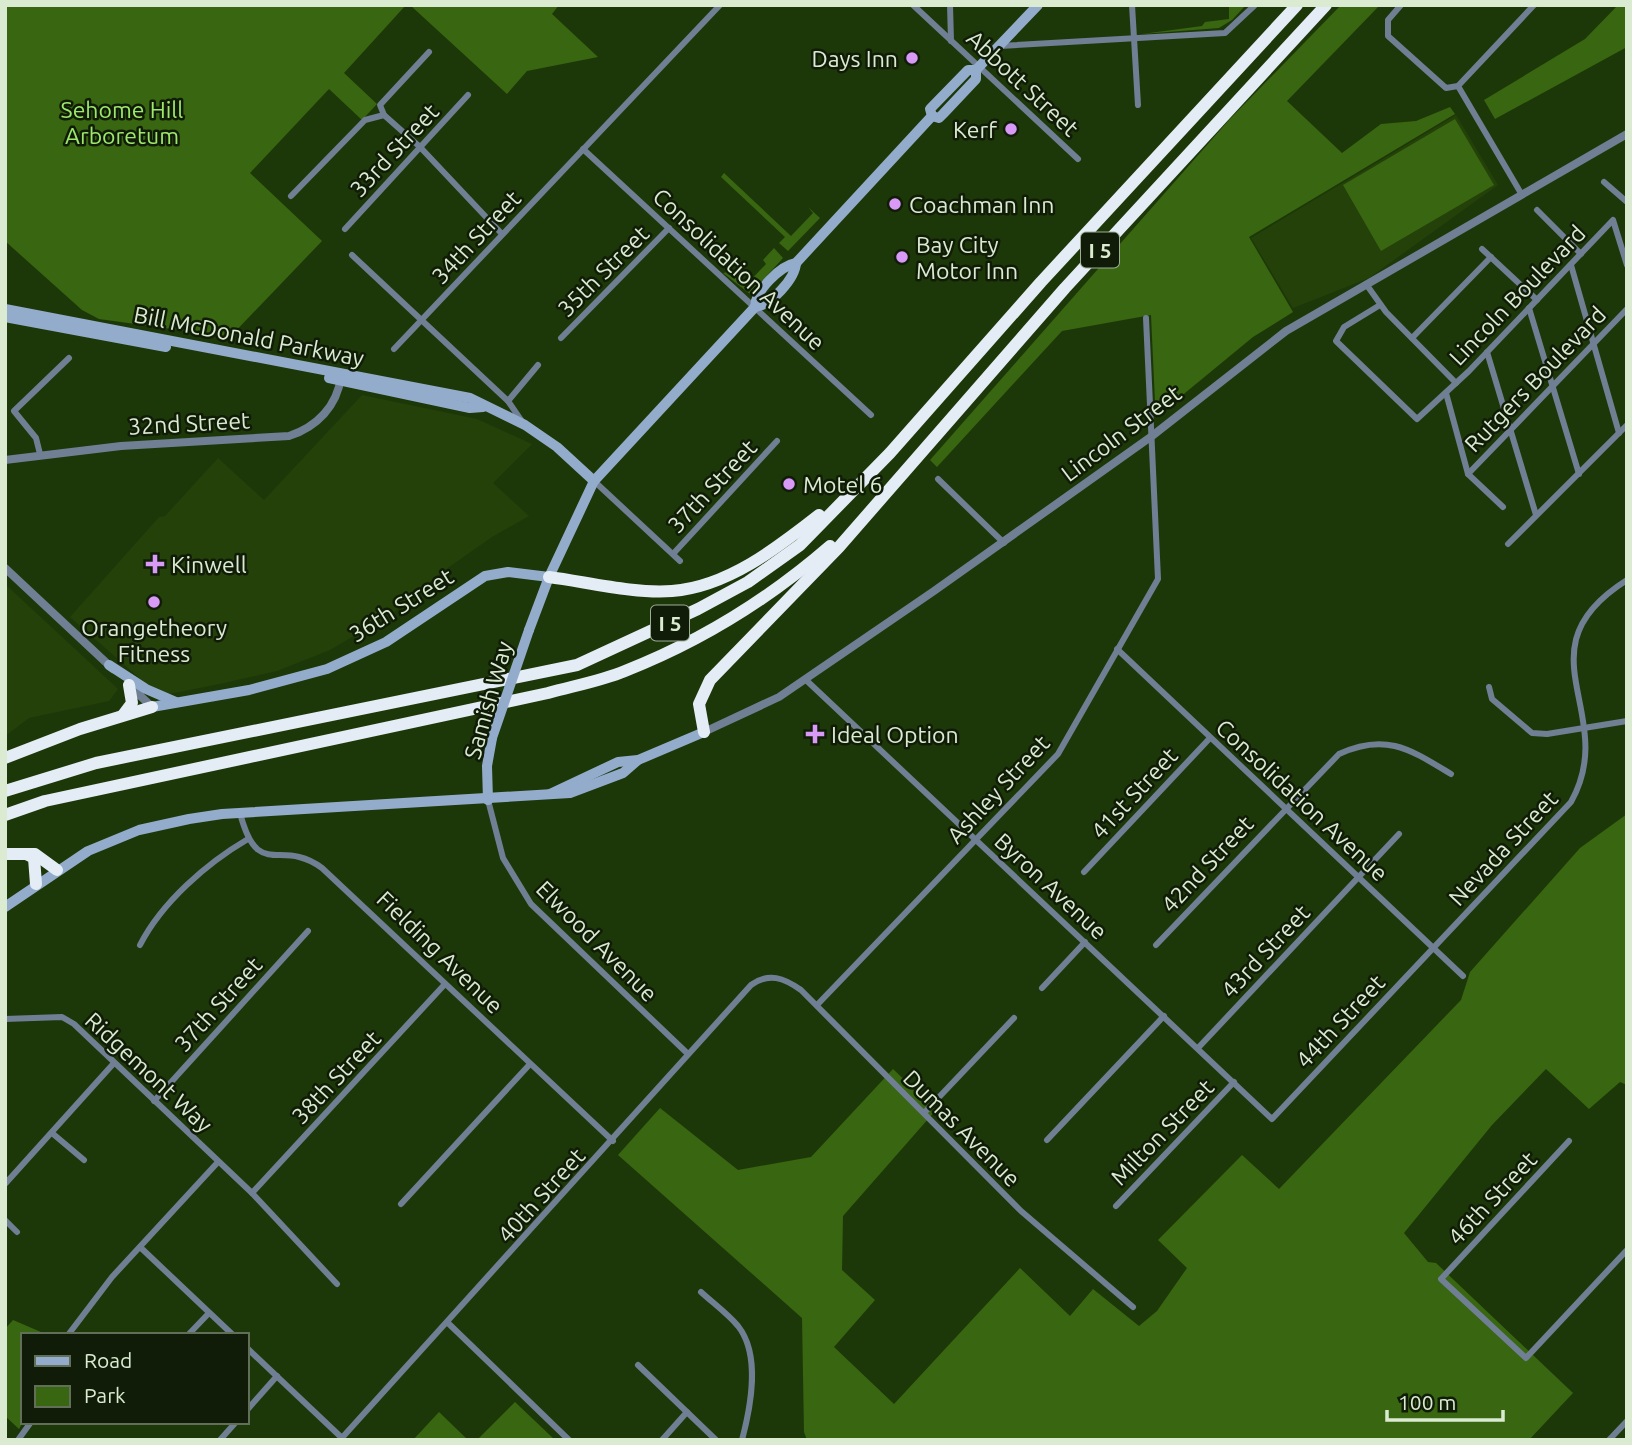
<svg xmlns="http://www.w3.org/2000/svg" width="1632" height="1445" viewBox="0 0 1632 1445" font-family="Ubuntu,sans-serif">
<rect width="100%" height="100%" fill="#1d3808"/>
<g fill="#244109">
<path d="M1456 115 1498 185 1369 278 1293 308 1251 238Z"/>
<path d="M362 395 477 419 532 444 493 483 529 516 492 537 442 572 394 612 330 650 277 671 224 683 169 694 145 683 70 617 159 517 165 516 218 458 264 500Z"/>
<path d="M5 584 118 689 109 701 29 718 5 736Z"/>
</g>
<g fill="#386611">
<path d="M5 5H406L344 73 377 104 362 120 329 89 250 173 322 241 230 337 99 319 82 310 5 241Z"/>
<path d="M410 5H559L552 14 598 57 527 71 507 94Z"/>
<path d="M1229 5H1246L1232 20 1219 28 1142 34 1202 26 1205 22 1229 19Z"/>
<path d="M1341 5H1380L1287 101 1342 153 1381 124 1416 121 1450 107 1455 114 1249 237 1293 312 1253 337 1168 407 1155 402 1151 315 1062 331 937 467 930 460 1229 120Z"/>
<path d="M1618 5H1627V47L1495 119 1484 100 1585 39Z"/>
<path d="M1455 119 1494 185 1381 251 1343 185Z"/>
<path d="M724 173 791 236 813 213 808 207 820 218 788 251 779 243 785 237 721 177Z"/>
<path d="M774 248 783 258 750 294 723 273 728 272 746 285 766 264 763 260Z"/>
<path d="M1627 814V1085L1620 1082 1589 1109 1546 1069 1492 1125 1404 1233 1428 1262 1436 1263 1573 1393 1529 1440H807L804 1432 802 1318 618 1155 660 1108 738 1170 811 1157 893 1069 936 1110 843 1216 842 1270 875 1300 834 1347 894 1404 1020 1268 1070 1316 1093 1289 1139 1326 1157 1311 1187 1268 1158 1240 1242 1155 1279 1189 1461 1000 1470 972 1580 848Z"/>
<path d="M13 1320 48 1335H23V1422L19 1429 5 1416V1329Z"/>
<path d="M515 1402 555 1440H477Z"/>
<path d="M439 1412 468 1440H413Z"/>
</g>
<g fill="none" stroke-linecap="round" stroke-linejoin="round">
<g stroke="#707f93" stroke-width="6">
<path d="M913 5 1078 159"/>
<path d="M950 5 951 41"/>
<path d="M1132 5 1138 105"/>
<path d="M1401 5 1388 20V36L1446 88 1458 86 1534 5"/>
<path d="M1000 46 1225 33 1255 5"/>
<path d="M429 52 380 105 384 115 420 147 502 234"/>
<path d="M1458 86 1522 195"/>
<path d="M583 149 871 415"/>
<path d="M1604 182 1627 202"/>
<path d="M291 196 365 120 384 115"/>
<path d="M1537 210 1581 254"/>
<path d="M345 229 468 95"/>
<path d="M1482 249 1537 300"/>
<path d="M352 255 508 401 523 423"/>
<path d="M1571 265 1619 433"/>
<path d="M1366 284 1386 312 1456 383"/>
<path d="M1380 305 1344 327 1336 341 1417 419 1469 371 1613 220 1627 265"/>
<path d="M1529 308 1579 474"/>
<path d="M561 338 669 228"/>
<path d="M1412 338 1491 257"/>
<path d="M394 349 720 5"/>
<path d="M1487 352 1536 515"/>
<path d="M1446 393 1468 474 1503 507"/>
<path d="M508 401 538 365"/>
<path d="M40 454 36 438 14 411 69 358"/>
<path d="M1468 474 1627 309"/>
<path d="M938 479 1004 543"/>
<path d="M594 481 680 561"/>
<path d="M1508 544 1627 425"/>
<path d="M673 554 777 441"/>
<path d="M1117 649 1463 976"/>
<path d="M806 680 1272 1119 1571 802C1621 713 1516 650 1627 580"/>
<path d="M1489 687 1492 699 1532 733 1547 734 1627 721"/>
<path d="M488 800 503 858 531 904 688 1054"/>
<path d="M240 813C258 882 280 837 322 868L613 1141"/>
<path d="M1084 872 1210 738"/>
<path d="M140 945C162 902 207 863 248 839"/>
<path d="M1156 945 1339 754C1386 732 1411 750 1451 774"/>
<path d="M1042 988 1085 942"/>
<path d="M817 1005 1058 754 1158 579 1146 318"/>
<path d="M5 1019 62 1017 74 1024 252 1193 337 1284"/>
<path d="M1198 1048 1399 834"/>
<path d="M154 1101 308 931"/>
<path d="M924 1113 1014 1018"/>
<path d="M52 1133 84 1160"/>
<path d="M1047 1140 1164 1016"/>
<path d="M1569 1141 1441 1279 1526 1358 1627 1250"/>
<path d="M5 1184 114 1063"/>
<path d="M252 1193 445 984"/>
<path d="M401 1204 530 1064"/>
<path d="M1116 1206 1234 1082"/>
<path d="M5 1220 17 1232"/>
<path d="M140 1247 233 1335"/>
<path d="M701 1292C713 1303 728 1314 738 1326 761 1355 751 1406 742 1440"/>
<path d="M448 1323 569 1440"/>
<path d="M68 1335 112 1277 218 1162"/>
<path d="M188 1335 209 1313"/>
<path d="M247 1348 342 1438"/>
<path d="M638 1365 716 1440"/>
<path d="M247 1410 277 1376"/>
<path d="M18 1440 31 1422"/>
<path d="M220 1440 236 1422"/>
<path d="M340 1440 751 985C769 972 784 978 801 990L1021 1211 1133 1307"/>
<path d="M662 1440 687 1412"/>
<path d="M1609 1440 1627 1421"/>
</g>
<g stroke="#707f93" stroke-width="8">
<path d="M5 460 121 446 289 436C317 427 337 406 341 377"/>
<path d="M5 568 113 669"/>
<path d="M130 686 152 707"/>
<path d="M704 732 779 697 934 591 1152 436 1286 331 1627 134"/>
</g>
<g stroke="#93accc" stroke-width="10">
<path d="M932 116 939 118 943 114 976 79V70L1038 5"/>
<path d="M932 116 930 109 968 70H976"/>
<path d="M755 307C755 291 780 266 796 263L932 116"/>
<path d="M755 307C771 305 795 279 796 263"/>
<path d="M5 309 470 398 525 425 557 447 594 481"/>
<path d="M5 317 166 347"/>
<path d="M329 378 470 408 483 407"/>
<path d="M529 630 549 577 594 481 755 307"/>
<path d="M109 665 146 689 176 702"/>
<path d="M152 707 249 690 327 669 386 642 485 576 508 572 549 577"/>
<path d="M550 794 618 762 638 760 704 732"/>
<path d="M488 800 487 766 492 738"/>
<path d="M5 907 88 851 139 830 189 819 222 814 570 793 623 773 638 760"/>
</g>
<g stroke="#e4ecf6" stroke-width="12">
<path d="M549 577C587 582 635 594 672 591 727 587 777 548 819 515"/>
<path d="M123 715 132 703 129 685"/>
<path d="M704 732 699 704 710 680 839 547 1065 288 1326 5"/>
<path d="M5 758 80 729 152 707"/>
<path d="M5 791 96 763 577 665 698 609 748 582 800 545 890 453 1041 282 1297 5"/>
<path d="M5 815 45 801 548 693C573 686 601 681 625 671 699 642 770 598 830 546"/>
<path d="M5 854H35L57 870"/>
<path d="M26 854 34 858 36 884"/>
</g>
<path stroke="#93accc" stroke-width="10" d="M492 738 529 630"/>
</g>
<g fill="#d99af7" stroke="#101c08" stroke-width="2.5">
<circle cx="912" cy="58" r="7"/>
<circle cx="1011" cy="129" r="7"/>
<circle cx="895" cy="204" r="7"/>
<circle cx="902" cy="257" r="7"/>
<circle cx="789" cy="484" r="7"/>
<path d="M151.5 553.5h7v7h7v7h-7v7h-7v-7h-7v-7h7z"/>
<circle cx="154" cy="602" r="7"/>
<path d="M811.5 723.5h7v7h7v7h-7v7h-7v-7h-7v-7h7z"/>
</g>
<g text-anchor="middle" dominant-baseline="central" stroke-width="5" stroke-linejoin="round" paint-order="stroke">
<g fill="#101c08" stroke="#9dad95" stroke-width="2">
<rect x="1081" y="232.5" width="38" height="35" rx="5"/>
<rect x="651" y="605.5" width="38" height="35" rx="5"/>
</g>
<g font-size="21" font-weight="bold" fill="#daebd1">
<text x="1100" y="250">I 5</text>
<text x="670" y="623">I 5</text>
</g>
<g font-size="23" fill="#daebd1" stroke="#101c08" text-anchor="start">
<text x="898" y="58" text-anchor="end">Days Inn</text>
<text x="997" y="129" text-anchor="end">Kerf</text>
<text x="909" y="204">Coachman Inn</text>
<text x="916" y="244">Bay City<tspan x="916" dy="26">Motor Inn</tspan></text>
<text x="803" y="484">Motel 6</text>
<text x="171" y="564">Kinwell</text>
<text x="154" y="627" text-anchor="middle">Orangetheory<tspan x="154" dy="26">Fitness</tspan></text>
<text x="831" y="734">Ideal Option</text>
</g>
<g font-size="23" fill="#daebd1" stroke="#101c08">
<text transform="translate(1023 83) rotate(43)">Abbott Street</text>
<text transform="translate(394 150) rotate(-47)">33rd Street</text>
<text transform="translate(476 237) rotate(-47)">34th Street</text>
<text transform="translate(739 269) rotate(43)">Consolidation Avenue</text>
<text transform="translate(603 271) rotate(-45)">35th Street</text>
<text transform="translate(1517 295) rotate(-46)">Lincoln Boulevard</text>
<text transform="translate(249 336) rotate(11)">Bill McDonald Parkway</text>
<text transform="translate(1535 379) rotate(-46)">Rutgers Boulevard</text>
<text transform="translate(189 423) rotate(-3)">32nd Street</text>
<text transform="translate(1121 433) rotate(-37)">Lincoln Street</text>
<text transform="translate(712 486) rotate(-47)">37th Street</text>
<text transform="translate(401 605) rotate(-32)">36th Street</text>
<text transform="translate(488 700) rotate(-74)">Samish Way</text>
<text transform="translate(998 789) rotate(-47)">Ashley Street</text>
<text transform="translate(1134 793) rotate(-47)">41st Street</text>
<text transform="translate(1302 800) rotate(43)">Consolidation Avenue</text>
<text transform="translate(1503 848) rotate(-47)">Nevada Street</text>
<text transform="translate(1207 864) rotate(-47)">42nd Street</text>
<text transform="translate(1051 886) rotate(43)">Byron Avenue</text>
<text transform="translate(597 941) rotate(45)">Elwood Avenue</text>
<text transform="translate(1265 951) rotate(-47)">43rd Street</text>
<text transform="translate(440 952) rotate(44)">Fielding Avenue</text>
<text transform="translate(218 1004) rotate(-48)">37th Street</text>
<text transform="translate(1340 1021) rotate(-47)">44th Street</text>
<text transform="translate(149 1072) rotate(43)">Ridgemont Way</text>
<text transform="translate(336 1077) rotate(-47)">38th Street</text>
<text transform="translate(962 1128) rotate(45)">Dumas Avenue</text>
<text transform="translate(1162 1132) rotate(-46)">Milton Street</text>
<text transform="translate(541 1195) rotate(-48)">40th Street</text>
<text transform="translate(1492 1198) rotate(-47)">46th Street</text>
</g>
<g font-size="23" fill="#9de86b" stroke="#101c08">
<text x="122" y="109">Sehome Hill<tspan x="122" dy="26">Arboretum</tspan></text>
</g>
</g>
<rect width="1632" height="1445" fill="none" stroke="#daebd1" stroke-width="14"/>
<rect x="21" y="1333" width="228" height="91" fill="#101c08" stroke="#616f58" stroke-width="2"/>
<rect x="35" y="1356" width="35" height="10" fill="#93accc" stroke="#616f58" stroke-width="2"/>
<text x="84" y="1368" font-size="21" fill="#daebd1">Road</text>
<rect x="35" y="1386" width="35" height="21" fill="#386611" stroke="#616f58" stroke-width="2"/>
<text x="84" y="1403" font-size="21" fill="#daebd1">Park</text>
<path d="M1387 1410v10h116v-10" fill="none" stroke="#daebd1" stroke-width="3.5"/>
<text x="1398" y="1410" font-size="21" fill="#daebd1" stroke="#101c08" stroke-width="5" paint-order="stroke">100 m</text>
</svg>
